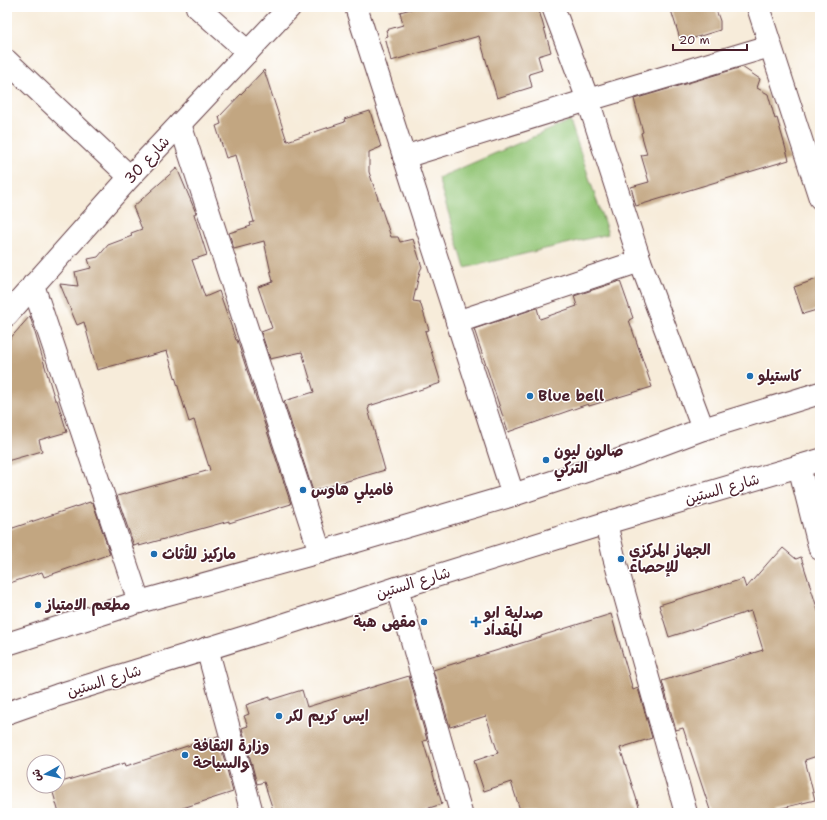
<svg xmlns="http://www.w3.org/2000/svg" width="827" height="820" viewBox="0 0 827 820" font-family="'Shantell Sans','Playpen Sans Arabic',sans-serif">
<rect width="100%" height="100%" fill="#fff"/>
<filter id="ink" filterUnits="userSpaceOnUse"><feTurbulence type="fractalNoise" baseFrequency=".025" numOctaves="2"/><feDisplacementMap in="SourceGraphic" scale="8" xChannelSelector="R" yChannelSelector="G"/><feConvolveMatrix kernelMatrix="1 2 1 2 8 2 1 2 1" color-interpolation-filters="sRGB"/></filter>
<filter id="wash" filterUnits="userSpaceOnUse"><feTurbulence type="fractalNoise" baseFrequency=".012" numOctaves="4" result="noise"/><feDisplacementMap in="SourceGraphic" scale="16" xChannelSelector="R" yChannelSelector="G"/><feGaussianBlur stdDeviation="0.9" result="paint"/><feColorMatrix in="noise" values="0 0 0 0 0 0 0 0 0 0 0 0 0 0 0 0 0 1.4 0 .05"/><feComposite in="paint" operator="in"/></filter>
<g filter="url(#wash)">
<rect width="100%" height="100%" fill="#f7ecda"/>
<path fill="#92c575" stroke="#6e7250" d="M570 121 608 234 465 268 438 178Z"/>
<g id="blocks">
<g fill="#c2a681">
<path d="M418 7H538L551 52 538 56 542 70 529 74 532 87 497 98 479 36 391 61 385 37 388 36 386 30 403 25 400 12Z"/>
<path d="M670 7H715L720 21V30L681 42Z"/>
<path d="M742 67 760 79 757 88 768 94 775 119 777 118 789 160 636 206 631 187 649 182 641 155 647 154 641 133 643 132 634 99Z"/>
<path d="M264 70 287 141 345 122 344 119 370 111 381 147 369 152V172L391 237H398L400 242 413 239 422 267 420 271 413 301 420 302 429 330 425 331 441 383 369 406V408L368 409 385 470 313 491 284 401 314 392 302 352 270 359 261 332 272 328 258 287 273 282 264 241 234 249 229 233 251 226 250 223 254 222 236 155 226 158 216 126 221 124 219 117Z"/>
<path d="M177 168 196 213 194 214 207 255 192 260 205 297 219 291 236 340H237L291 504 229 523V521L139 546V544L134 546 117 496 210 470 194 420 189 422 167 351 97 370 84 322 77 325 60 284 78 286 75 272 91 268 88 259 98 257 108 245 132 236 131 233 142 229 133 207Z"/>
<path d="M820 278V309L803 314 794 287Z"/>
<path d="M620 281 633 318 629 320 652 387 589 406 588 404 508 432 474 329 537 308 540 319 577 306 574 296Z"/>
<path d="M30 316 55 400H57L67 432 39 440 42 451 7 461V342Z"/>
<path d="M90 502 91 504 93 503 110 554 44 577 42 572 7 584V530Z"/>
<path d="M783 548 796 559 801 557 820 617V755L805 760 815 800 778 809 780 813H711L683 728 676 730 662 681 763 650 751 611 669 637 659 605 743 579 746 588 773 557 774 558Z"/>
<path d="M611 614 633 690 638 688 652 738 620 748 641 813H521L511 782 484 791 474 761 498 753 486 716 450 727 433 670 541 637V636Z"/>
<path d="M409 676 427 740 423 741 442 804 413 813H274L264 782 257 784 242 728 248 726 244 716 249 714 246 705 270 697V700L302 690 307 707Z"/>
<path d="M218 736 233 792 167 813H59L51 786H58V783L125 763 126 766Z"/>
</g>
</g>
</g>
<g filter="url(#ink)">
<use href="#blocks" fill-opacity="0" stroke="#643e45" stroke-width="1"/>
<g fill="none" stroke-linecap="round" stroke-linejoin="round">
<defs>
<g id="street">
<path d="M197 7 248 52"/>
<path d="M356 7 513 495"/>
<path d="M553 7 588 100 640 261 703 429"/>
<path d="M758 7 820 198"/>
<path d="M7 61 130 177"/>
<path d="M180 124 320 552"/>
<path d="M404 157 588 100 770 46"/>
<path d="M33 285 139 602"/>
<path d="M457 322 640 261"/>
<path d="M799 466 820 549"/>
<path d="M606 523 614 557 686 813"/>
<path d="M397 588 461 813"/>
<path d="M207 648 252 813"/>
</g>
<g id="secondary">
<path d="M7 315 130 177 290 7"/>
<path d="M7 644 139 602 320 552 513 495 628 457 703 429 820 393"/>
<path d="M7 713 58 695 258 633 397 588 606 523 820 460"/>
</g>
</defs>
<use href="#street" stroke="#643e45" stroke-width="24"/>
<use href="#secondary" stroke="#643e45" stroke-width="24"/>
<use href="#street" stroke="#fff" stroke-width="22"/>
<use href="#secondary" stroke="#fff" stroke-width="22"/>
</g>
</g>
<g fill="#1f6fb2" stroke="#fff" stroke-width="1.5">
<circle cx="750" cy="376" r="4"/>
<circle cx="530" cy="396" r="4"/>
<circle cx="546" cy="460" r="4"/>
<circle cx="303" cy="490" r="4"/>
<circle cx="154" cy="554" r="4"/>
<circle cx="621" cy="559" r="4"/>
<circle cx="38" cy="605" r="4"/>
<circle cx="424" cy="622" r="4"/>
<path d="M474 616h4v4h4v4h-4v4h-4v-4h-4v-4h4z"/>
<circle cx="279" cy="716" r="4"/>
<circle cx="185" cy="755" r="4"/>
</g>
<g text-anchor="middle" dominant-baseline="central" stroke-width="3" stroke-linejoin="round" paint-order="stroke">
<g font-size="15" fill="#4a1f2b" stroke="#fff">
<text transform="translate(147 160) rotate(-47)">شارع 30</text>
<text transform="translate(722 489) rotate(-16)">شارع الستين</text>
<text transform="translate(413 583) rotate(-17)">شارع الستين</text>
<text transform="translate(104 681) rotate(-17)">شارع الستين</text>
</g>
<g font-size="15" font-weight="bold" fill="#4a1f2b" stroke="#fff" text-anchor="start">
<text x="758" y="376">كاستيلو</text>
<text x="538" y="396">Blue bell</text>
<text x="554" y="451">صالون ليون<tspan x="554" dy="17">التركي</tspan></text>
<text x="311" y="490">فاميلي هاوس</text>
<text x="629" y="550">الجهاز المركزي<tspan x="629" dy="17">للإحصاء</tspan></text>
<text x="162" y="554">ماركيز للأثاث</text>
<text x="46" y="605">مطعم الامتياز</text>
<text x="484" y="613">صدلية ابو<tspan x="484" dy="17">المقداد</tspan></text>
<text x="416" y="622" text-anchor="end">مقهى هبة</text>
<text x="287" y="716">ايس كريم لكر</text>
<text x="193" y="746">وزارة الثقافة<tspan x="193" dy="17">والسياحة</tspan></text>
</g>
</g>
<rect width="827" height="820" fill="none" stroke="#fff" stroke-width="24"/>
<g transform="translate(46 774) rotate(262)"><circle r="19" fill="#ffffff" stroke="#b7a5aa"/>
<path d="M0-3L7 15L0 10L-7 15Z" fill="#1f6fb2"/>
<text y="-6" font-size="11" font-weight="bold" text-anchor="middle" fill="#4a1f2b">ش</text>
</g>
<path d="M673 44v6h74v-6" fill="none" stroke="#4a1f2b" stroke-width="2"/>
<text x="679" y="44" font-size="12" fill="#4a1f2b" stroke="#ffffff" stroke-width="3" paint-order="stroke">20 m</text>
</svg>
